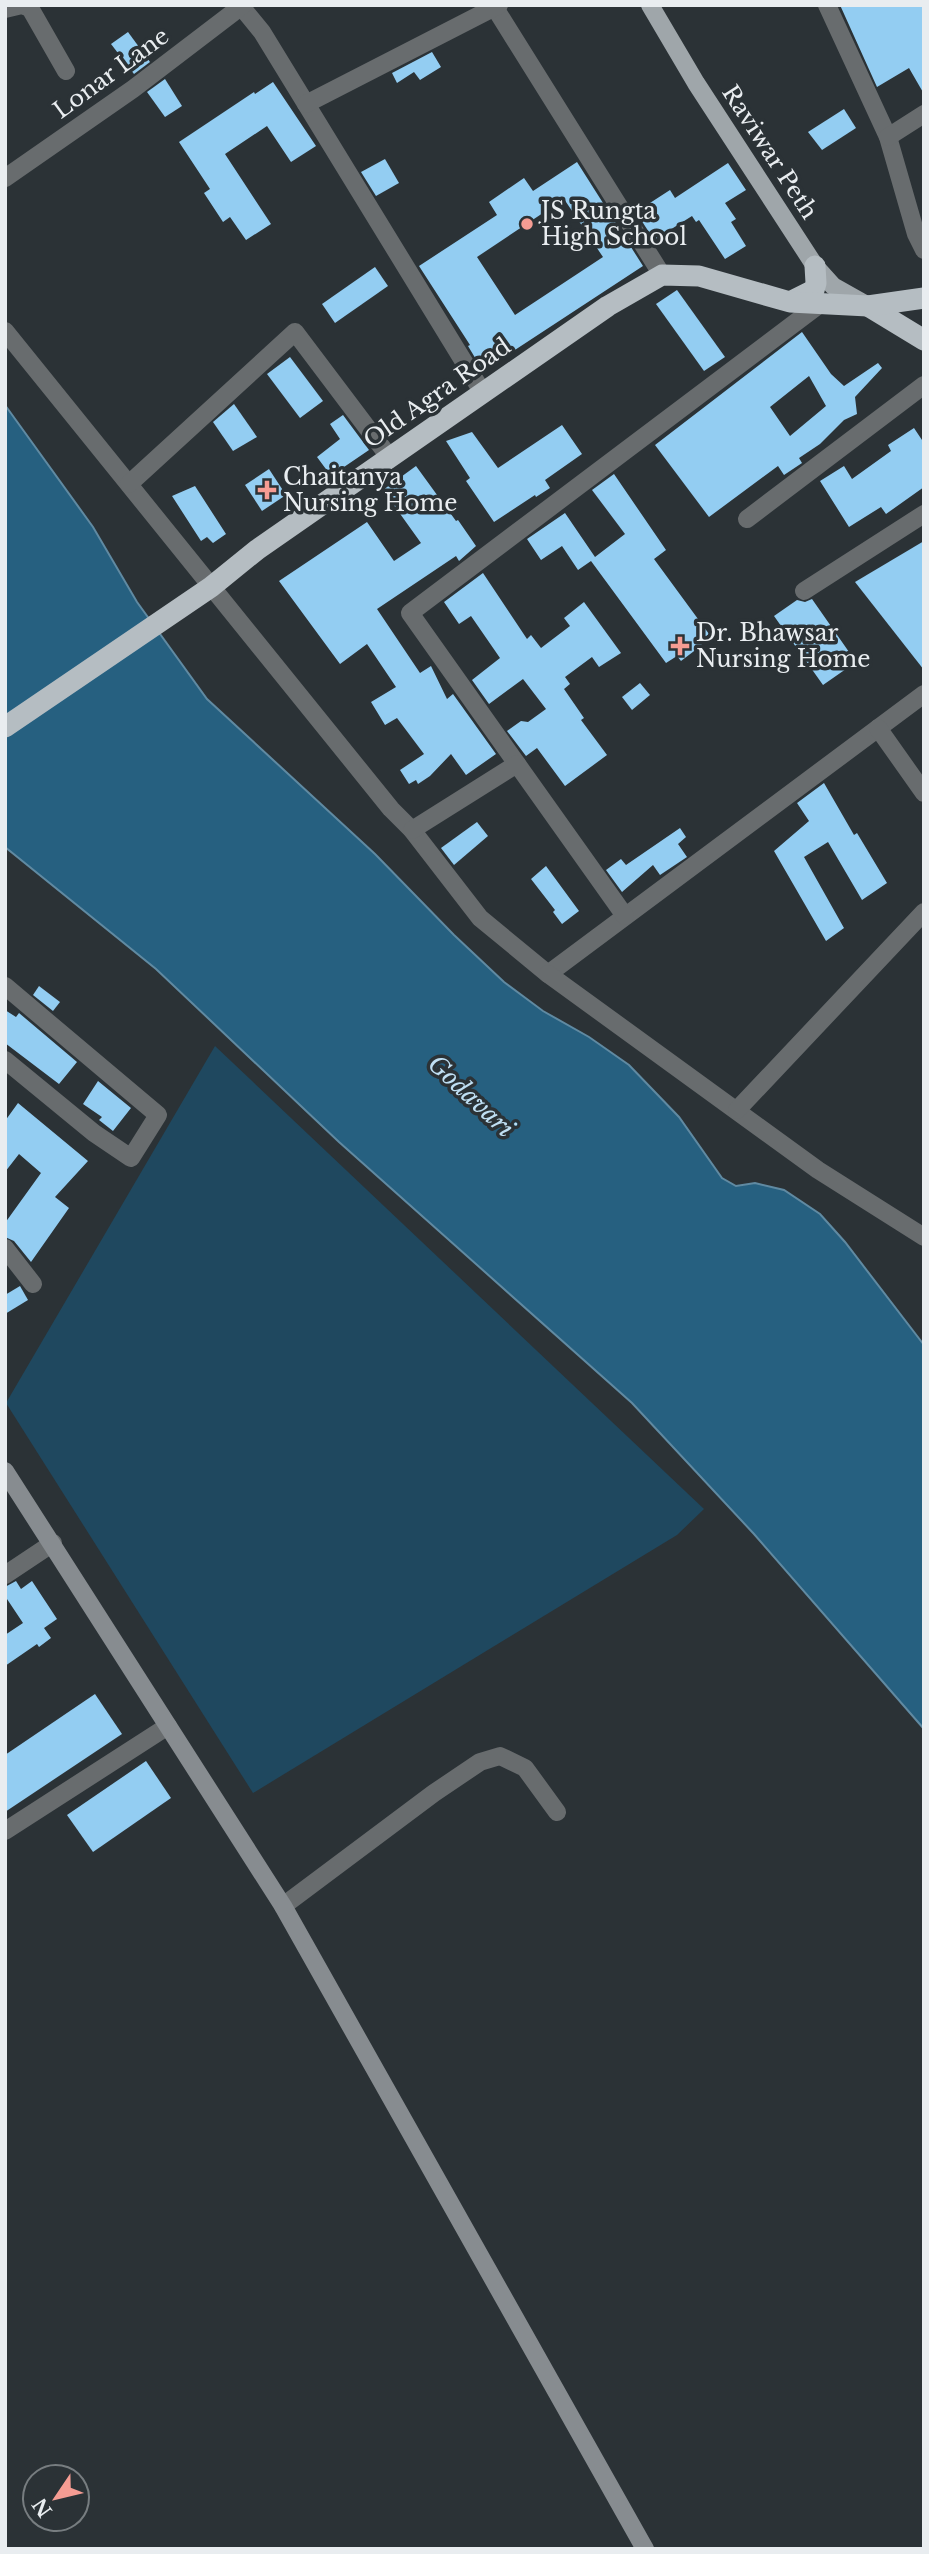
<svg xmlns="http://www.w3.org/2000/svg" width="929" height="2554" viewBox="0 0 929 2554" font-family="'Libre Baskerville',serif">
<rect width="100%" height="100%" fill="#2b3236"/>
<path fill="#1f485f" d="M215 1046 704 1509 677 1535 253 1793 6 1403Z"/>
<path fill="#266080" stroke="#608aa2" stroke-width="2" d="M5 405 93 527 137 602 207 699 375 854 454 935 504 982 543 1011 589 1037 629 1065 679 1117 722 1178 736 1186 755 1183 784 1190 820 1214 845 1242 924 1345V1729L754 1534 632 1403 339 1142 156 969 5 847Z"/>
<g fill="#93cdf2" fill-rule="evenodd">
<path d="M840 5H924V94L909 68 877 87Z"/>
<path d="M128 32 150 62 134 74 111 44Z"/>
<path d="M432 52 441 67 420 80 414 72 397 83 392 73Z"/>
<path d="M165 79 182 106 165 117 147 92Z"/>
<path d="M273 82 316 146 291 162 267 126 225 154 271 224 246 240 230 217 223 222 204 193 210 189 179 142 254 92 255 94Z"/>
<path d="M844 109 856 128 822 150 808 132Z"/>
<path d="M385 159 399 183 376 196 361 172Z"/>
<path d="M577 162 643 266 483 371 468 346 470 345 419 266 497 215 489 202 524 178 533 191ZM564 199 603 257 515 315 477 257Z"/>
<path d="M728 163 746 190 725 203 736 219 731 222 746 246 725 259 699 220 696 222 692 216 654 240 636 212 670 190 675 198Z"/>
<path d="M375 267 388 286 335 323 322 304Z"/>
<path d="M677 290 725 357 704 371 656 304Z"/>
<path d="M802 332 831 374 844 386 878 363 882 368 855 397 857 414 844 420 820 444 799 458 802 463 784 475 778 466 709 517 655 445ZM809 376 826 406 790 436 770 407Z"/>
<path d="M290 357 323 401 300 418 267 374Z"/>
<path d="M234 404 257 437 233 451 213 422Z"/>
<path d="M343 415 369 450 344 467 347 471 334 480 317 457 340 439 330 424Z"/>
<path d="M562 425 582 454 545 480 550 488 536 497 535 495 494 522 466 481 470 478 446 441 472 432 498 468Z"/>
<path d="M914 428 924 443V487L886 514 881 507 849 527 820 481 844 466 852 479 891 451 888 445Z"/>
<path d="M416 466 456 521 458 520 476 546 459 561 456 556 377 609 420 673 431 666 447 699 453 694 496 754 466 775 451 754 430 776 418 784 416 780 409 784 400 770 424 754 397 718 385 725 371 702 396 687 367 644 340 664 279 581 367 522 394 561 421 543 383 490Z"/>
<path d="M269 469 286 495 262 511 245 485Z"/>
<path d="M614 474 666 550 654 559 709 634 699 641 702 645 681 661 677 656 666 663 591 561 578 570 562 546 541 560 527 539 565 513 595 557 625 534 592 490Z"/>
<path d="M195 486 226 534 213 543 207 537 201 541 172 496Z"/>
<path d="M924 541V670L855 582Z"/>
<path d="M483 573 527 639 531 635 541 648 570 626 564 618 584 602 621 653 599 667 592 657 565 677 570 684 564 689 584 718 581 720 607 755 565 786 537 748 526 756 507 731 521 721 528 722 546 709 523 679 489 704 472 680 500 658 471 616 459 624 444 602Z"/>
<path d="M812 599 856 662 823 685 774 616 797 600 805 602Z"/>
<path d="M640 683 650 695 632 710 622 697Z"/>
<path d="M824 783 854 835 857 833 887 883 862 900 828 842 804 857 844 928 826 941 774 851 809 821 797 803Z"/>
<path d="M477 822 488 836 454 865 441 848Z"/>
<path d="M680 828 686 837 678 844 687 857 660 875 653 865 622 892 606 870 621 859 626 865Z"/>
<path d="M546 866 579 911 562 924 553 912 555 910 531 879Z"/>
<path d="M39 986 60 1002 53 1011 33 995Z"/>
<path d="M5 1010 16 1017 19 1013 77 1062 59 1084 5 1043Z"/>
<path d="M98 1081 131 1108 113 1131 99 1120 102 1117 83 1104Z"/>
<path d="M18 1103 88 1161 55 1197 69 1208 31 1262 14 1241 5 1237V1223L41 1173 19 1154 5 1172V1121Z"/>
<path d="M20 1286 28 1300 5 1314V1295Z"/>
<path d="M16 1581 21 1589 32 1581 57 1619 44 1628 51 1638 39 1647 37 1644 5 1666V1635L23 1623 5 1596V1587Z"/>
<path d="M95 1694 122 1734 5 1812V1755Z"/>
<path d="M146 1761 171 1798 93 1852 67 1815Z"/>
</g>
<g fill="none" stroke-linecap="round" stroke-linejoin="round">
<g stroke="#686c6e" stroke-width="18">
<path d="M240 5 262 32 483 393"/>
<path d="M827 5 888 137 916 234 924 250"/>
<path d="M495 8 662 275"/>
<path d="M5 9 22 5 30 8 66 71"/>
<path d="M306 104 499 5"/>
<path d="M888 137 924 114"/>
<path d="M5 178 133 89 243 5"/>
<path d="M5 331 391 809 412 830 480 918 548 974 924 694"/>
<path d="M129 484 295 332 390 458"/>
<path d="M747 519 924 385"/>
<path d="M804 591 924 514"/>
<path d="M878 728 924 793"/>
<path d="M517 764 410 613 820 304"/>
<path d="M412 830 517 764 625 916"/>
<path d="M548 974 818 1170 924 1237"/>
<path d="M5 986 158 1115 131 1158 94 1133 5 1060"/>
<path d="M737 1110 924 912"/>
<path d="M5 1248 33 1284"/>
<path d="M5 1575 53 1543"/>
<path d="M5 1831 168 1726"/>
<path d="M283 1906 434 1793 480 1762 500 1756 525 1768 557 1812"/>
</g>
<path stroke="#878c90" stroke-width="18" d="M5 1471 283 1906 645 2549"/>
<path stroke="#9fa6aa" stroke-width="18" d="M650 5 696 83 815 266 833 286 865 304"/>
<g stroke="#b5bdc2" stroke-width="21">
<path d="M792 301 814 290 816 283 815 266"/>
<path d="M868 306 924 340"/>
<path d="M5 727 211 587 258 549 608 306 662 275 699 276 790 302 868 306 924 298"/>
</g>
</g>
<g fill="#f59c93" stroke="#2b3236" stroke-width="2.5">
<circle cx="527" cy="224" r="7"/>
<path d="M263.5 479.5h7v7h7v7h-7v7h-7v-7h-7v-7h7z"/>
<path d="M676.5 635.5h7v7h7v7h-7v7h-7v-7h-7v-7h7z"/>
</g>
<g text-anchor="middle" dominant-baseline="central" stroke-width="7" stroke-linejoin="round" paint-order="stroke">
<g font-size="23" fill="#e9edf0" stroke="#2b3236">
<text transform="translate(111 73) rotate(-36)">Lonar Lane</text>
<text transform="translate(770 152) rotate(57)">Raviwar Peth</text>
<text transform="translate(437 393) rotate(-35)">Old Agra Road</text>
</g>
<g font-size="23" fill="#e9edf0" stroke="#2b3236" text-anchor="start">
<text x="541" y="211">JS Rungta<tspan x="541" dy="26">High School</tspan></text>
<text x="283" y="477">Chaitanya<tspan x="283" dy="26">Nursing Home</tspan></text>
<text x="696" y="633">Dr. Bhawsar<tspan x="696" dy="26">Nursing Home</tspan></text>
</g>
<g font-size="24" font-style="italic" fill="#bfdff3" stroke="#2b3236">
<text transform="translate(471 1096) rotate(43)">Godavari</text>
</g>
</g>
<rect width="929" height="2554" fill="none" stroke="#e9edf0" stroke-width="14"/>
<g transform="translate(56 2498) rotate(235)"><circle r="33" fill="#2b3236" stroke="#777d80" stroke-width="2"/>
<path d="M0-5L12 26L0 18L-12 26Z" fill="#f59c93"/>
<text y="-10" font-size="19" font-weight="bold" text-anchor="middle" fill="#e9edf0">N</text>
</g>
</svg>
